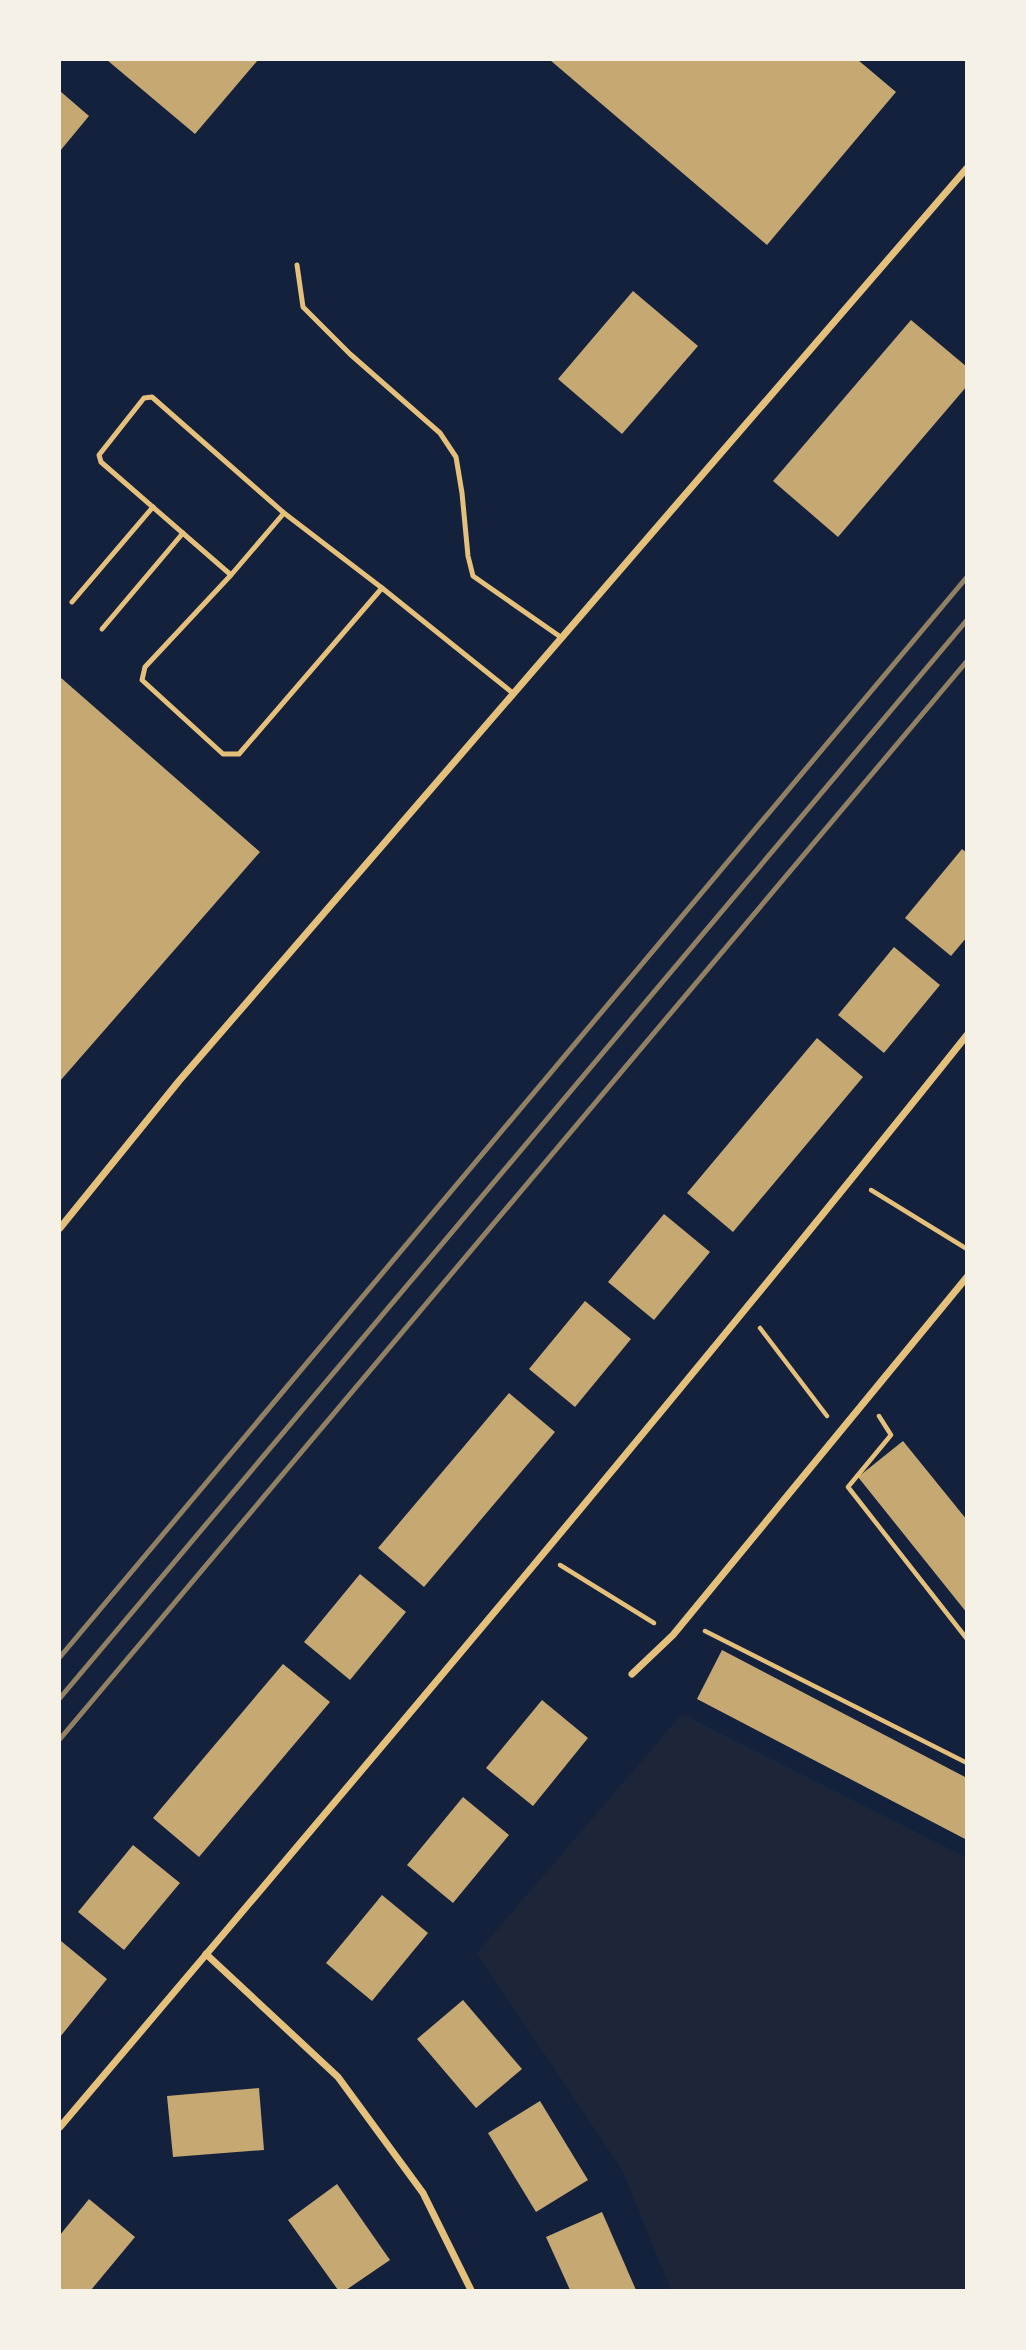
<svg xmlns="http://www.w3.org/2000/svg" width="1026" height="2350" viewBox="0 0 1026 2350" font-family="Merriweather,serif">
<rect width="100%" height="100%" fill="#14213d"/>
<path fill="#1d2539" d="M682 1714 966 1857V2290H671L622 2170 477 1953Z"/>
<g fill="#c6a872">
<path d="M107 60H258L195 134Z"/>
<path d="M550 60H858L896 92 767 245Z"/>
<path d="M60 91 89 116 60 151Z"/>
<path d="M633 291 698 346 622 434 558 379Z"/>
<path d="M911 320 967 367V386L838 537 773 481Z"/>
<path d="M60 677 260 852 60 1081Z"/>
<path d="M962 849 967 853V937L951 956 905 918Z"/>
<path d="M894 947 940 985 884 1053 838 1015Z"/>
<path d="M817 1038 863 1077 733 1232 687 1193Z"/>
<path d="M664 1214 710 1252 654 1320 608 1282Z"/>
<path d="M585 1301 631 1339 575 1407 529 1369Z"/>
<path d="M509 1393 555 1432 424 1587 378 1548Z"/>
<path d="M903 1441 967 1520V1613L858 1477Z"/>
<path d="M360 1574 406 1612 350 1680 304 1642Z"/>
<path d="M722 1650 967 1778V1840L697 1699Z"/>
<path d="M283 1664 330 1702 199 1857 153 1818Z"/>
<path d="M542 1700 588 1738 533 1806 486 1768Z"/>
<path d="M463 1797 509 1835 453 1903 407 1865Z"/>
<path d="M133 1845 180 1883 124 1950 78 1912Z"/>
<path d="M382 1895 428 1933 372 2001 326 1963Z"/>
<path d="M61 1941 107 1979 60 2037V1942Z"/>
<path d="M463 2000 522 2069 476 2108 417 2039Z"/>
<path d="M259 2088 264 2150 173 2157 167 2096Z"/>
<path d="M540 2101 588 2180 536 2212 488 2133Z"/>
<path d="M337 2184 390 2260 346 2290H338L288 2220Z"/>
<path d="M89 2199 135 2237 91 2290H61L60 2235Z"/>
<path d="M602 2212 636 2290H570L546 2237Z"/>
</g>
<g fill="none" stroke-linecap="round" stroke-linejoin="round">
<g stroke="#e5c07b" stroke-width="4.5">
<path d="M871 1190 967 1249"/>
<path d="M760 1328 827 1416"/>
<path d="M879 1416 891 1435 848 1487 967 1639"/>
<path d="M560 1565 654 1623"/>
<path d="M705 1631 967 1763"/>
</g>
<g stroke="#e5c07b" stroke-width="5">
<path d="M297 265 303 307 350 354 440 433 456 457 462 493 468 556 473 576 562 638"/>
<path d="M231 575 101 462 99 455 144 398 152 397 284 513 382 588 239 754H223L142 680 145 667 231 575 284 513"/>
<path d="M382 588 514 694"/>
<path d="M72 602 153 507"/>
<path d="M102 629 183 533"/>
</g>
<g stroke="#e5c07b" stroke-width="7">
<path d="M60 1228 179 1081 967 168"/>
<path d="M632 1674 673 1635 967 1277"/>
<path d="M206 1954 338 2077 423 2193 471 2290"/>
<path d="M60 2127C366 1766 672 1405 967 1035"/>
</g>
<g stroke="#918062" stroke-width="5">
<path d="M60 1657 967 577"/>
<path d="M60 1698 967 620"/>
<path d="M60 1739 967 661"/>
</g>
</g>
<rect width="1026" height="2350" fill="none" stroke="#f6f1e7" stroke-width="122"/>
</svg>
